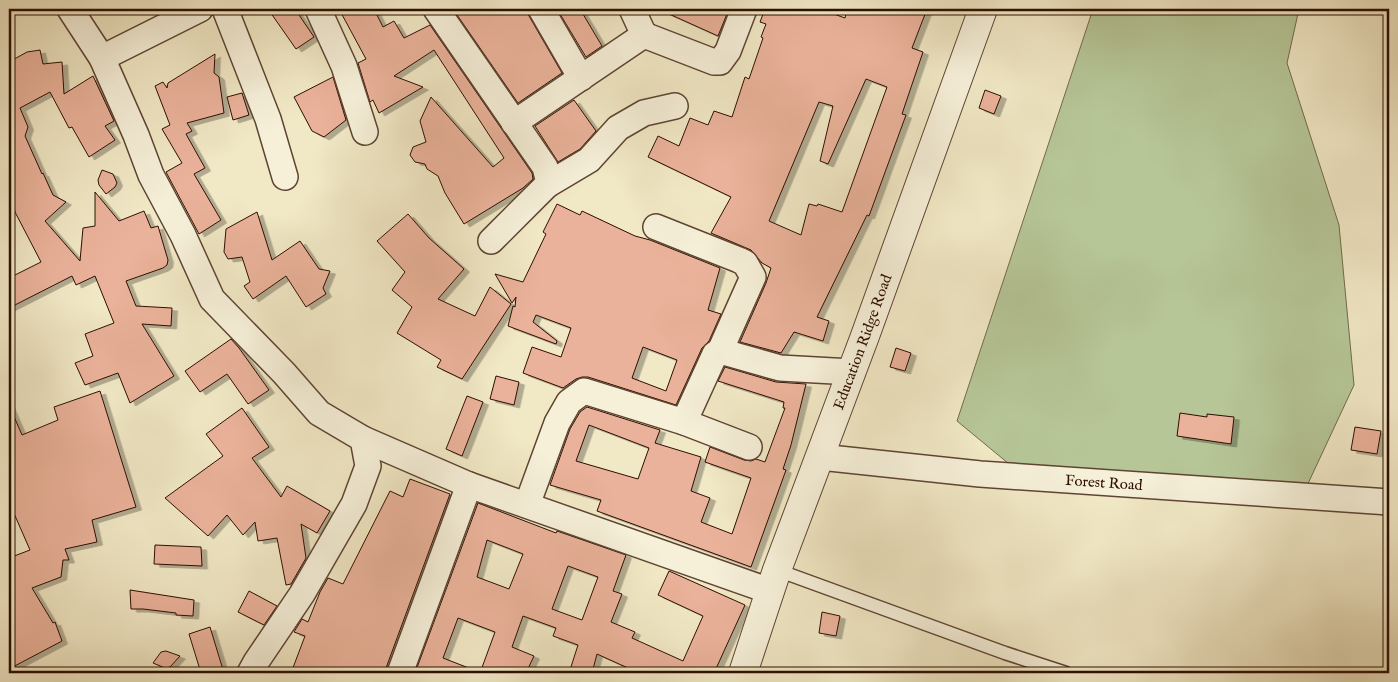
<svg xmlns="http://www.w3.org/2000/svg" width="1398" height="682" viewBox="0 0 1398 682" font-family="'IM FELL English',serif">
<defs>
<filter id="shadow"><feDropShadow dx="5.5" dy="3" stdDeviation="0" flood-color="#0004"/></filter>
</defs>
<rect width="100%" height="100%" fill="#f1e8c5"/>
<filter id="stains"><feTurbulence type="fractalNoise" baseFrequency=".004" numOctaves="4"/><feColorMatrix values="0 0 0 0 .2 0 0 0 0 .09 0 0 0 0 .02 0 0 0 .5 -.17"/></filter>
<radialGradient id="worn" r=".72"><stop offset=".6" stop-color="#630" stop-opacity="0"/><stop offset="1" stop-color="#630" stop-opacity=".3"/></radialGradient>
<path fill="#b6c697" stroke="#726a4c" d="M1093 9H1299L1287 63 1339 225 1354 385 1305 490 1020 473 957 421Z"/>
<g fill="#eab29a" stroke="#2d0e01" fill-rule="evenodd" filter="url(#shadow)">
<path d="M268 9H295L314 37 296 49Z"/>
<path d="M339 9H374L383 27 394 21 404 38 430 25 532 173 533 179 523 188 464 224 445 193 438 176 427 169 425 164 415 162 410 155 413 147 426 142 420 121 431 97 493 167 504 158 434 50 394 76 423 87 379 113 373 100 370 102 358 63 366 59Z"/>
<path d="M460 9H527L529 16 562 73 518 103 455 12Z"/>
<path d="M557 9H580L602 46 586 57Z"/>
<path d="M658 9H729L718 36Z"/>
<path d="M765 9H820L845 18 847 9H927L912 48 923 52 902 114 906 115 869 216 867 215 817 317 829 321 823 341 794 332 781 353 740 342 766 283 771 268 762 263 751 250 711 233 731 197 648 157 658 136 679 146 690 118 708 125 714 111 732 117 745 77 749 79 763 38 761 37 766 24 760 22ZM866 79 887 87 842 212 818 204 817 206 809 204 801 235 769 221 819 102 833 106 820 161 828 164Z"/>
<path d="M40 50 43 64 62 62 64 94 93 76 114 121 105 126 115 140 89 157 72 127 69 128 50 92 20 108 28 127 25 136 42 174 43 173 53 195 66 202 45 221 80 261 83 228 95 226V192L119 221 144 211 151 228 158 226 168 260 167 265 163 268 126 281 136 306 172 308 171 326 142 324 174 376 130 403 118 373 85 385 75 363 93 356 85 334 114 323 95 276 76 285 72 276 9 308V278L41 262 15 212 9 183V62L27 52Z"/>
<path d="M215 54 214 73 219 77 224 113 187 123 192 131 186 134 205 168 194 174 221 220 199 234 166 172 182 163 162 129 170 125 155 86 163 82 167 88 168 83Z"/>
<path d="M333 77 346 120 324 137 312 131 294 97Z"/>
<path d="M985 90 1001 96 994 114 979 108Z"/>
<path d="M242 93 249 115 233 120 227 97Z"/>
<path d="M574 100 596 131 580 149 558 162 535 126Z"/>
<path d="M102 170 113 174 117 183 115 187 106 194 99 185 98 180Z"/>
<path d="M557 204 580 215 582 211 635 236 650 240 720 268 708 310 721 314 709 341 702 348 676 405 588 377H582L576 379 563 388 523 373 532 347 561 357 571 328 536 315 533 322 557 341 556 344 508 326 513 306 515 307 516 297 512 303 495 274 523 282 546 234 543 232ZM643 347 677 360 666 391 632 378Z"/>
<path d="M257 212 272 260 300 241 319 269 330 271 323 288 326 294 306 307 286 276 253 299 244 286 250 282 242 257 228 259 224 252 226 229Z"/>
<path d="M408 214 429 238 464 269 438 299 475 316 490 287 511 304 462 379 437 367 441 360 397 333 412 307 392 290 405 272 377 241Z"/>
<path d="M231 339 239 348 269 390 248 404 227 374 200 392 185 371Z"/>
<path d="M896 348 911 353 905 371 890 367Z"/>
<path d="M725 367 776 382 806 384 791 445 783 469 786 470 751 567 597 511 601 500 550 485 570 429 580 412 587 407 660 430 655 443 701 457 691 491 710 498 701 522 732 534 751 478 705 462 710 447 744 460 751 461 756 459 765 462 785 408H783L784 402 718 381ZM589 425 649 448 638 479 576 461Z"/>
<path d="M496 376 519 382 514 405 490 399Z"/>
<path d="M100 391 136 507 92 520 97 542 65 549 69 560H63L61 577 32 588 53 623 55 622 62 641 9 669V558L30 550 9 502V405L22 435 58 420 54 407Z"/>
<path d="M467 396 483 402 462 456 446 449Z"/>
<path d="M242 408 269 447 252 458 281 497 287 486 330 511 317 533 301 524 306 558 291 584 286 585 277 538 258 541 255 522 243 535 227 515 208 536 165 498 223 456 206 434Z"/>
<path d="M1180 413 1207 417V414L1234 417 1231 444 1177 436Z"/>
<path d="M1355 427 1381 431 1377 454 1351 450Z"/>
<path d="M410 479 450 494 386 668V673H291L305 636 294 632 302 619 308 622 320 592 328 578 343 584 390 491 403 497Z"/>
<path d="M478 503 556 533 557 531 626 555 613 591 622 594 611 622 635 632 632 638 683 661 703 616 658 595 669 571 745 605 714 673H639L597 654 592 673H569L578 645 553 636 556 628 523 616 512 647 534 656 526 673H480L495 632 458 618 443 658 479 672V673H415ZM487 540 523 554 509 589 477 577ZM568 566 598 577 582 620 552 609Z"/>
<path d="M155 545 201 547 202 566 154 564Z"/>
<path d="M130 590 194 600 193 616 176 615V613L143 609H131Z"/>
<path d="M249 591 277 606 264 625 238 612Z"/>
<path d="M822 612 840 616 836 636 819 633Z"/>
<path d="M210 627 224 673H201L189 634Z"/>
<path d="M166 651 180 656 170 667 165 668 153 663 161 652Z"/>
</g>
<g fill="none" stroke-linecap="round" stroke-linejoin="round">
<defs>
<path id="service" d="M777 570 1005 653 1066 673"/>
<g id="minor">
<path d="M70 9 102 58 136 135 151 175 183 235 212 299 284 373 319 413 363 439 368 466 354 504 302 594 256 662 250 673"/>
<path d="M225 9 268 119 285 177"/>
<path d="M318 9 344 66 365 132"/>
<path d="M436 9 545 167 548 179 547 185 491 241"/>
<path d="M541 9 581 78"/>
<path d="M632 9 644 35"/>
<path d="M102 58 200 9"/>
<path d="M514 123 644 35 714 62H720L728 51 744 9"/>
<path d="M547 185 589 160 618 128 644 113 675 106"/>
<path d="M656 227 739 260 745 263 753 277 720 351"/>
<path d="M363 439 469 485 770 591"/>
<path d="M749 447 684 422 715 354 720 351 780 368 852 372"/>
<path id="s1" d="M820 457 980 474 1389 502"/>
<path d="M527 505 557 423 569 402 584 391 684 422"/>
<path d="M400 673 469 485"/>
</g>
<g id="tertiary">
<path id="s2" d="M743 673 777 570 865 336 983 9"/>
</g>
</defs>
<use href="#service" stroke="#5e4432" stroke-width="15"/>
<use href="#minor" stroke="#5e4432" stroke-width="28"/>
<use href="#tertiary" stroke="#5e4432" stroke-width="30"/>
<use href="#service" stroke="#f6f0d9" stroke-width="12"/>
<use href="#minor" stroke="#f6f0d9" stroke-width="25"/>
<use href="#tertiary" stroke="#f6f0d9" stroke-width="28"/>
</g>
<g text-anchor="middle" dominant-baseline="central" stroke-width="4.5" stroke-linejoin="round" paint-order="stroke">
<g font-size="15" fill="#2d0e01" stroke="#f6f0d9">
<text stroke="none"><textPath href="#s2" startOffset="352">Education Ridge Road</textPath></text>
<text stroke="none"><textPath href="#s1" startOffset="285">Forest Road</textPath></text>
</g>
</g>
<rect width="1398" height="682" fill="none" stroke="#f1e8c5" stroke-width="30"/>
<rect x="10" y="10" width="1378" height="662" fill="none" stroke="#2d0e01" stroke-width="2.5"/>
<rect x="15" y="15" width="1368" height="652" fill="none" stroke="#2d0e01"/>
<rect width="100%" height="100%" filter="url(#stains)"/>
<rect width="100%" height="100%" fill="url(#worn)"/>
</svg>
